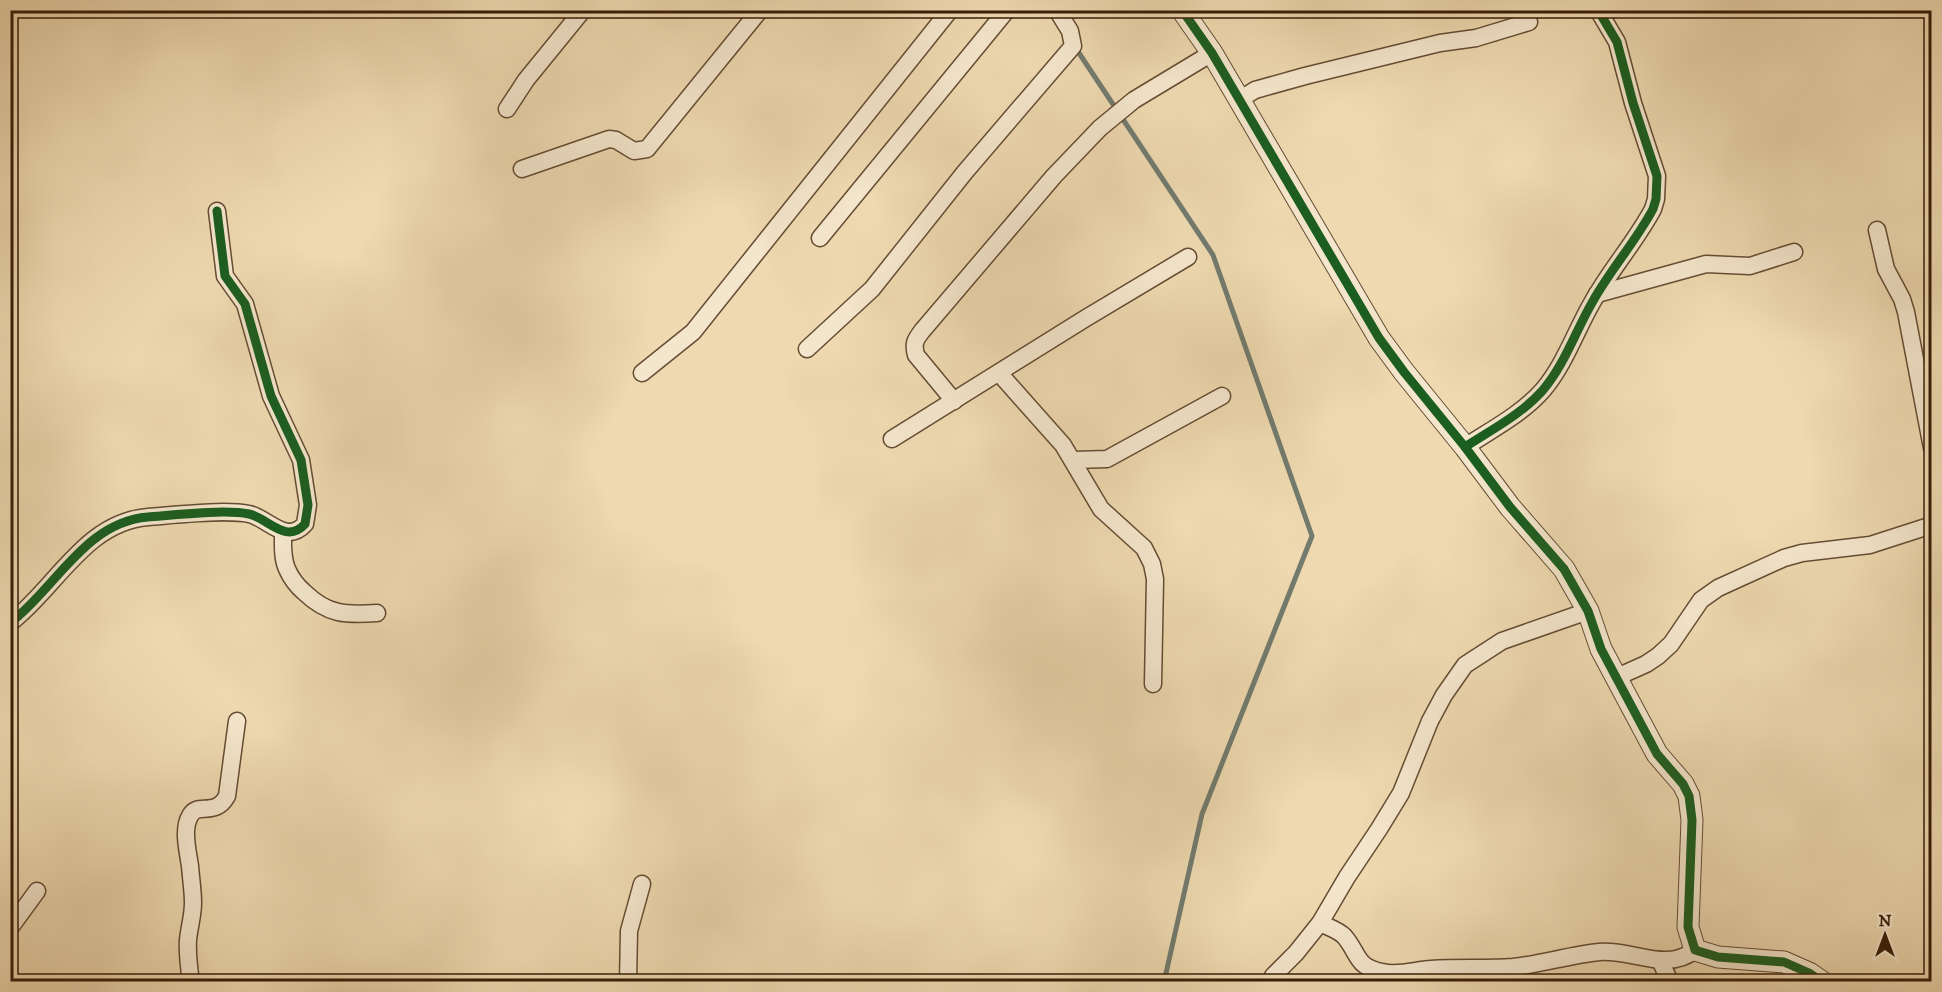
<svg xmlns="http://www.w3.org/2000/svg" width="1942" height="992" viewBox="0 0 1942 992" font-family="'IM FELL DW Pica',serif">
<rect width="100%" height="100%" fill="#eed9b0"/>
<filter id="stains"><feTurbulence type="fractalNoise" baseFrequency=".00333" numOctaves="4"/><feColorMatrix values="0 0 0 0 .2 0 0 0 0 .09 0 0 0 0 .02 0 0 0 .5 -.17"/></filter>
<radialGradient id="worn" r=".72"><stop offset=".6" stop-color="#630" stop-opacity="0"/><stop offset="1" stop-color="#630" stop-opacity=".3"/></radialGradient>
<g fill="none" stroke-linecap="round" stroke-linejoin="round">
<path stroke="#727b6e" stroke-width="5" d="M1075 47 1213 255 1312 536 1202 814 1164 982"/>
<defs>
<g id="minor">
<path d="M1239 100 1255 90 1305 76 1440 43 1476 38 1529 22"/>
<path d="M507 109 526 80 583 10"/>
<path d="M522 169 609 139 616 140 634 151 647 149 760 10"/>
<path d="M1877 230 1886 269 1902 299 1906 312 1932 448"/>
<path d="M820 238 1007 10"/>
<path d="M1597 294 1706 264 1750 266 1794 252"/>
<path d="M807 349 872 289 965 172 1073 46 1070 31 1057 10"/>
<path d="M642 373 693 332 950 10"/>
<path d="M999 373 1063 445 1101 509 1144 548 1152 564 1155 579 1153 684"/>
<path d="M954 401 916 355C913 344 915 340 922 331L1054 176 1100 128 1134 100 1212 53"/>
<path d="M892 439 1086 318 1188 257"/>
<path d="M1465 447C1491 430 1522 414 1543 390 1565 364 1576 330 1593 301 1611 269 1636 241 1653 209L1656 199 1657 176 1633 103 1617 42 1598 10"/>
<path d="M1074 460 1107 459 1222 396"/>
<path d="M283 532C283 544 282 558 287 569 291 578 297 586 304 592 328 615 345 615 377 613"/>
<path d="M10 623C56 588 85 522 148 517 174 515 225 509 249 514 268 518 286 545 305 524L308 505 301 460 271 396 245 304 225 276 217 211"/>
<path d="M1617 677 1646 664 1658 656 1671 644 1701 600 1718 588 1784 558 1802 553 1870 545 1932 525"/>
<path d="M1320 923C1328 927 1338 930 1344 936 1359 953 1355 967 1382 972 1398 976 1415 970 1431 969 1459 967 1486 969 1513 967 1542 964 1570 955 1599 952 1633 949 1666 973 1695 950"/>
<path d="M10 928 37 891"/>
<path d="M1660 960 1670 982"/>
<path d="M191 982C189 968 187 954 188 940 189 928 193 916 193 903 193 891 191 879 190 866 188 852 182 829 190 816 197 801 215 818 227 796L237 721"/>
<path d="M628 982 629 931 642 884"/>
<path d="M1271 982 1273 976 1296 953 1320 923 1347 877 1379 829 1401 793 1430 721 1444 695 1465 665 1502 641 1588 611"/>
</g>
<path id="tertiary" d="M1182 10 1212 53 1379 338 1404 372 1465 447 1510 507 1564 569 1588 611 1601 649 1657 754 1683 784 1689 796 1692 820 1688 927 1695 950 1718 957 1784 962 1809 973 1822 982"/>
</defs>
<use href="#minor" stroke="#654c33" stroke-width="19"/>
<use href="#tertiary" stroke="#654c33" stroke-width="23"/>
<use href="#minor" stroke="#f4e6cc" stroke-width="16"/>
<use href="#tertiary" stroke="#f4e6cc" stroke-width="21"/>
<defs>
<g id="cycleway">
<path d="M1182 10 1212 53 1379 338 1404 372 1465 447 1510 507 1564 569 1588 611 1601 649 1657 754 1683 784 1689 796 1692 820 1688 927 1695 950 1718 957 1784 962 1809 973 1822 982"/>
<path d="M1465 447C1491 430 1522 414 1543 390 1565 364 1576 330 1593 301 1611 269 1636 241 1653 209L1656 199 1657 176 1633 103 1617 42 1598 10"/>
<path d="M10 623C56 588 85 522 148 517 174 515 225 509 249 514 268 518 286 545 305 524L308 505 301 460 271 396 245 304 225 276 217 211"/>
</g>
</defs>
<use href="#cycleway" stroke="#f4e6cc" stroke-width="13"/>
<use href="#cycleway" stroke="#1b5e20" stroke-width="9"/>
</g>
<rect width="1942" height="992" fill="none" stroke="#eed9b0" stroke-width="36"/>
<rect x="12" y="12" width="1918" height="968" fill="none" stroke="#371d09" stroke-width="3"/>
<rect x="18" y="18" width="1906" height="956" fill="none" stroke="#371d09" stroke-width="1.5"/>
<g transform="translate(1885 935)" stroke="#f4e6cc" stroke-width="4.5" paint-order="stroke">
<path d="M0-4.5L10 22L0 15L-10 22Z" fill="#371d09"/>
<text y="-9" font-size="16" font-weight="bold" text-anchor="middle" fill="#371d09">N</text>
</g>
<rect width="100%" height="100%" filter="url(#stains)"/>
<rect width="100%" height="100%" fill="url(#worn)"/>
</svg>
